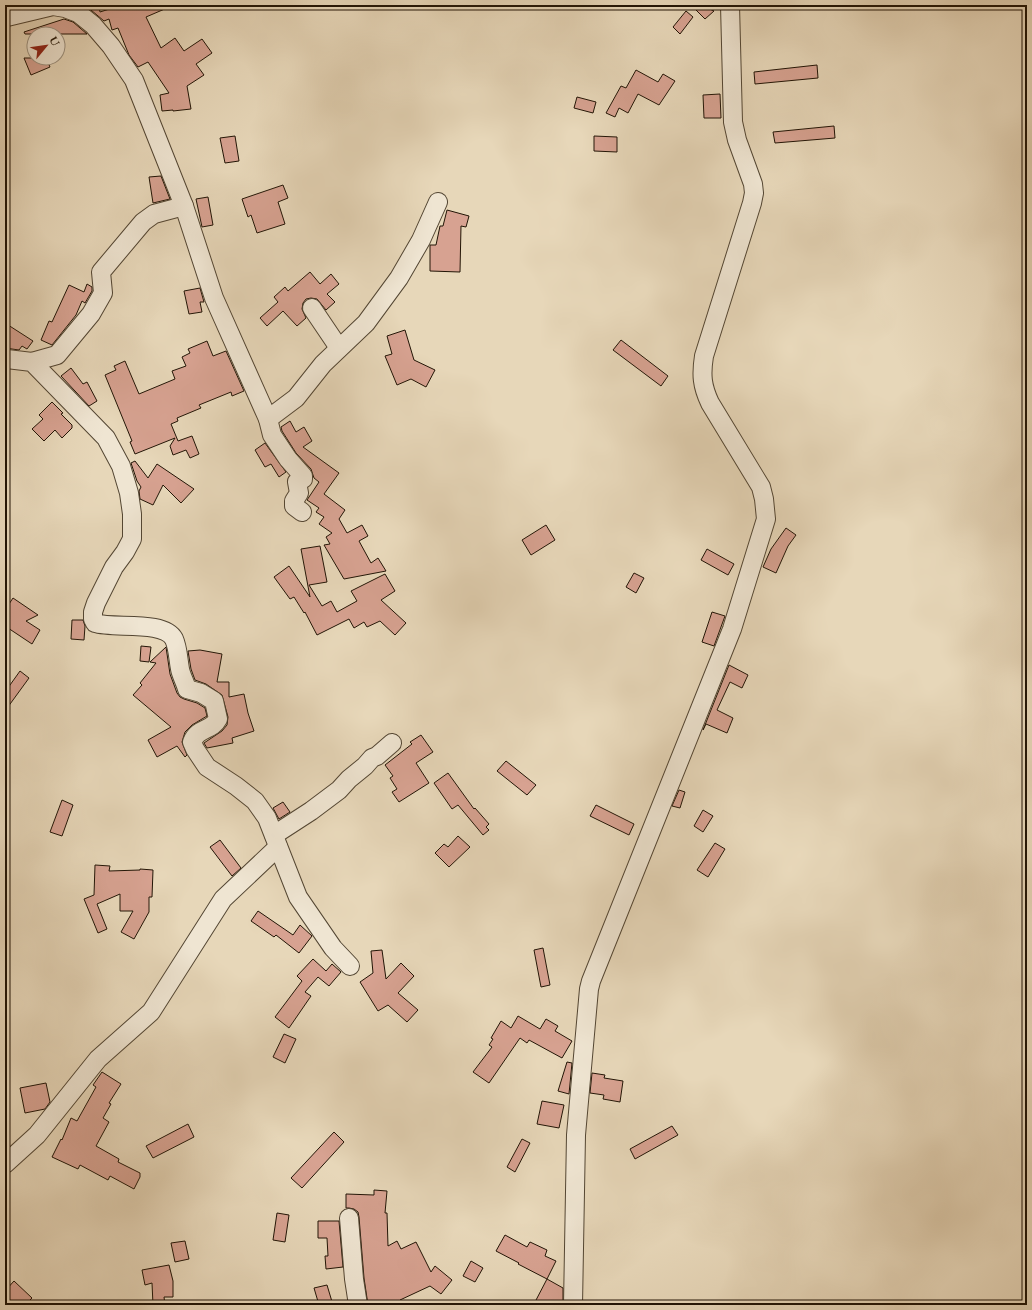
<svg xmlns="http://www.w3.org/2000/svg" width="1032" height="1310" viewBox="0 0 1032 1310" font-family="Cardo,serif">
<rect width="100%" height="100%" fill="#e7d7b9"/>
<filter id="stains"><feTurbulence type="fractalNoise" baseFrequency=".005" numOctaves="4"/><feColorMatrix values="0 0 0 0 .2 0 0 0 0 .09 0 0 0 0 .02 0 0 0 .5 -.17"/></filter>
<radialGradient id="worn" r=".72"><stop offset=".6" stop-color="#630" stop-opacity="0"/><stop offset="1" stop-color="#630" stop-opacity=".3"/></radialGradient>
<g fill="#d7a291" stroke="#221506">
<path d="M122 5H174L146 17 161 48 175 38 184 51 202 39 212 53 196 64 204 75 187 86 191 109 173 111V110L162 111 160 95 169 93 148 62 138 67 129 55 118 28 112 30 109 19 104 21 91 10 99 7 100 12Z"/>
<path d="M691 5H701L714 11 705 19Z"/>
<path d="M686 11 693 17 680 34 673 27Z"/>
<path d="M64 19 73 22 87 34H25L24 32Z"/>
<path d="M24 58H46L50 67 31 75Z"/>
<path d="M817 65 818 78 755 84 754 72Z"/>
<path d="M636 70 658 82 663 74 675 81 659 105 638 94 628 113 619 108 615 117 606 113 621 86 626 88Z"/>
<path d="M720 94 721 118H704L703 95Z"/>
<path d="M577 97 596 102 593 113 574 108Z"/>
<path d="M834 126 835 138 775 143 773 132Z"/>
<path d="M235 136 239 161 225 163 220 138Z"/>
<path d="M594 136 617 137V152L594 151Z"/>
<path d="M161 176 170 199 153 203 149 177Z"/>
<path d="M283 185 288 198 278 202 285 224 257 233 251 215 248 217 242 199Z"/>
<path d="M208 197 213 225 202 227 196 199Z"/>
<path d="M447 210 469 216 466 227 461 226 460 272 430 271V245H436L440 226H443Z"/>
<path d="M310 272 320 284 331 274 339 284 327 294 335 302 326 310 317 299 311 298 306 299 303 303 302 309 306 318 297 326 283 311 267 326 260 318 278 302 274 297 285 287 288 291Z"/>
<path d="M87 284 92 287V291L85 303 82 301 76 315 52 345 41 340 49 321 52 322 69 285 84 292Z"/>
<path d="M200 288 204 302H200L202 312 189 314 184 291Z"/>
<path d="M5 323 33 341 27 349 22 346 19 350 5 348Z"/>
<path d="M405 330 414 360 435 370 426 387 411 379 397 385 385 356 392 354 387 336Z"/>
<path d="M621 340 668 376 661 386 613 350Z"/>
<path d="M207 341 213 356 226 351 244 391 232 396 231 392 199 405 201 408 177 418 178 421 171 424 178 441 192 436 199 454 190 458 186 450 173 455 170 446 175 438 135 454 130 442 132 441 105 375 116 370 114 366 125 361 139 394 175 379 172 371 186 366 182 357 190 353 188 349Z"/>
<path d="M71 368 83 384 87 382 97 401 89 406 61 376Z"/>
<path d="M52 402 63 413 61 414 72 425V428L62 438 55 430 44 441 32 429 43 419 39 415Z"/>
<path d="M290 421 296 432 304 427 312 441 303 447 339 473 324 494 345 510 339 519 347 533 362 525 368 536 359 541 371 563 378 558 386 571 344 579 324 545 330 544 326 537 332 533 319 524 324 517 316 512 319 508 307 500 319 482 314 478 311 469 296 453 282 431 281 427Z"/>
<path d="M265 443 286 472 279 477 271 464 265 467 255 450Z"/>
<path d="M135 461 148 478 157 464 194 489 181 503 163 485 153 505 140 499 139 491 141 487 137 481 131 463Z"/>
<path d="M546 525 555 540 531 555 522 540Z"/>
<path d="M786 528 796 535 788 546 776 573 763 567 771 549Z"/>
<path d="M320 546 327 582 309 585 322 606 331 601 337 612 357 601 351 591 385 574 395 591 381 600 406 623 395 635 380 621 367 627 364 622 354 628 349 619 317 635 305 612 304 613 294 597 290 599 274 577 289 566 310 597 301 549Z"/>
<path d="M707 549 734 564 728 575 701 560Z"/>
<path d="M634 573 644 578 636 593 626 587Z"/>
<path d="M13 598 38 615 26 621 40 630 32 644 5 626V610Z"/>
<path d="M712 612 725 616 714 646 702 642Z"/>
<path d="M72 620H83L85 626 84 640 71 639Z"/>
<path d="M141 646 151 647 149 662 140 661Z"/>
<path d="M166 647 170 674 177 693 180 697 184 699 197 703 205 708 207 716 192 725 185 732 182 742 187 755 185 757 177 746 157 757 148 740 171 727 133 695 142 685 140 683 156 663 150 662Z"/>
<path d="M200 650 222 654 217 682H229V697L244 694 248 713 254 731 232 738 233 743 207 748 204 743 222 731 227 725 228 717 222 695 206 684 195 680 191 669 188 651Z"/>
<path d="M729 665 748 675 742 688 730 682 717 710 733 718 727 733 706 724 703 730Z"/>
<path d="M20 671 29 678 5 711V692Z"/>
<path d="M421 735 433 752 416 763 429 783 399 802 392 792 397 789 390 778 393 776 385 765 412 744 410 742Z"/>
<path d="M506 761 536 785 527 795 497 771Z"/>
<path d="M448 773 474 809 475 808 489 824 486 827 489 830 483 835 458 805 452 809 434 783Z"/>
<path d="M679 790 685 792 680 808 672 806Z"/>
<path d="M62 800 73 805 62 836 50 832Z"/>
<path d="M283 802 290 812 279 819 273 808Z"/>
<path d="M596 805 634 824 629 835 590 816Z"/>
<path d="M703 810 713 816 703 832 694 826Z"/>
<path d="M458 836 470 847 449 867 435 853 444 844 448 847Z"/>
<path d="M220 840 241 868 232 876 210 847Z"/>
<path d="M715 843 725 849 708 877 697 870Z"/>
<path d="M95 865 110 866 109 871 140 870V869L153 870 152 897H149V912L134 939 121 932 133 911H120V894L97 904 107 929 98 933 84 899 94 895Z"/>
<path d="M258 911 293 935 300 925 312 936 299 953 276 935 274 937 251 921Z"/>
<path d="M543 948 550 985 541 987 534 950Z"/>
<path d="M382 950 386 979 401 963 414 976 398 993 418 1010 407 1022 388 1005 378 1011 360 982 373 973 371 951Z"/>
<path d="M313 959 326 971 332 964 341 972 329 986 318 977 305 992 311 996 289 1028 275 1017 302 981 297 976Z"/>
<path d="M518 1016 540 1029 546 1019 558 1026 555 1031 572 1041 562 1058 529 1040 527 1043 520 1038 489 1083 473 1072 492 1047 489 1045 493 1039 491 1038 501 1021 511 1028Z"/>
<path d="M284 1034 296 1039 285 1063 273 1057Z"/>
<path d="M567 1062 572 1063 569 1094 558 1091Z"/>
<path d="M102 1072 121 1084 109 1103 111 1104 103 1118 109 1122 96 1146 119 1159 118 1162 140 1173V1177L134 1189 110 1176 108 1180 80 1165 78 1169 52 1157 61 1139 62 1140 71 1118 77 1121 96 1087 93 1085Z"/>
<path d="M592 1073 605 1075 604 1078 623 1081 620 1102 603 1099 604 1095 590 1093Z"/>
<path d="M46 1083 50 1102 45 1109 25 1113 20 1088Z"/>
<path d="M542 1101 564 1105 559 1128 537 1124Z"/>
<path d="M188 1124 194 1137 153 1158 146 1146Z"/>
<path d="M672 1126 678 1135 635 1159 630 1149Z"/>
<path d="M334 1132 344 1142 302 1188 291 1178Z"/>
<path d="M522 1139 530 1143 515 1172 507 1167Z"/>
<path d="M374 1190 387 1191 385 1213H387L388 1246 397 1241 401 1249 416 1242 431 1272 435 1266 452 1280 441 1294 430 1286 400 1300 409 1305H368L364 1278 359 1217 358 1212 354 1209 349 1208H346V1194L374 1195Z"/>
<path d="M277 1213 289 1215 285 1242 273 1240Z"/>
<path d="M318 1221H339L343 1267 326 1269 325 1256H328L327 1238H318Z"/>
<path d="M505 1235 527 1247 530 1242 547 1250 545 1256 556 1261 547 1279 518 1264 519 1263 496 1251Z"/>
<path d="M185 1241 189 1259 175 1262 171 1243Z"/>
<path d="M471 1261 483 1268 475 1282 463 1276Z"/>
<path d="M169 1265 173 1281V1297H164L165 1305H153L152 1283 145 1285 142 1270Z"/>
<path d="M547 1279 563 1288V1305H540L535 1302Z"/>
<path d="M14 1281 32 1298 25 1305H13L5 1297V1291Z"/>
<path d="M327 1285 333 1305H319L314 1288Z"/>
</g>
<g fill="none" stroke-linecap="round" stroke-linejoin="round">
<defs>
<g id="minor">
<path d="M7 17 53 6 65 8 78 13 93 25 111 46 134 80 184 206 214 298 268 419 272 435 288 459 303 476V479L297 482 299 493 294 501V506L302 512"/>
<path d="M312 308 339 348"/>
<path d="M5 358 7 359 32 362 106 438 121 466 129 493 132 514V539L125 552 114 567 96 603 93 612V619L95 623C114 629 164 620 174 639 178 648 178 658 180 669 181 675 185 682 187 689L201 693 214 701 218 719C212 731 198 727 192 742L195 749 207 767 236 786 255 801 267 818 298 897 333 948 350 966"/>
<path d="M32 362 57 355 91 314 103 293 101 272 143 222 154 214 184 206"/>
<path d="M268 419 296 398 323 364 366 323 399 278 421 240 438 202"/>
<path d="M274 835 311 811 339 790 349 779 365 766 372 758 377 756 392 743"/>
<path d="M5 1164 37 1135 98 1059 151 1012 223 899 278 847"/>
<path d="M349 1218 354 1279 358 1305"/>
<path d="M573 1305 576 1135 589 989 591 981 732 629 766 519 764 499 761 487 710 403C702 386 701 375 704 356L752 203 754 193 753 184 737 140 733 122 730 5"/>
</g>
</defs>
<use href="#minor" stroke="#534633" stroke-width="20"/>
<use href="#minor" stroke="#efe5d2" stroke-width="18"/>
</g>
<rect width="1032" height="1310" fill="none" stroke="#e7d7b9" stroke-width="20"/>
<rect x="6" y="6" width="1020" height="1298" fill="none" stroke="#221506" stroke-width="2"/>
<rect x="10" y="10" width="1012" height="1290" fill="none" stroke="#221506"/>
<g transform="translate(46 46) rotate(61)"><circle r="19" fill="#efe5d2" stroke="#9d9280"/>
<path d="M0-3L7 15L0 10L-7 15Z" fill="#8f2418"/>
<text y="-6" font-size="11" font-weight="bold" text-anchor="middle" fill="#221506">U</text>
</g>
<rect width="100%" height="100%" filter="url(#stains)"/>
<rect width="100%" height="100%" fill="url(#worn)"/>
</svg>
